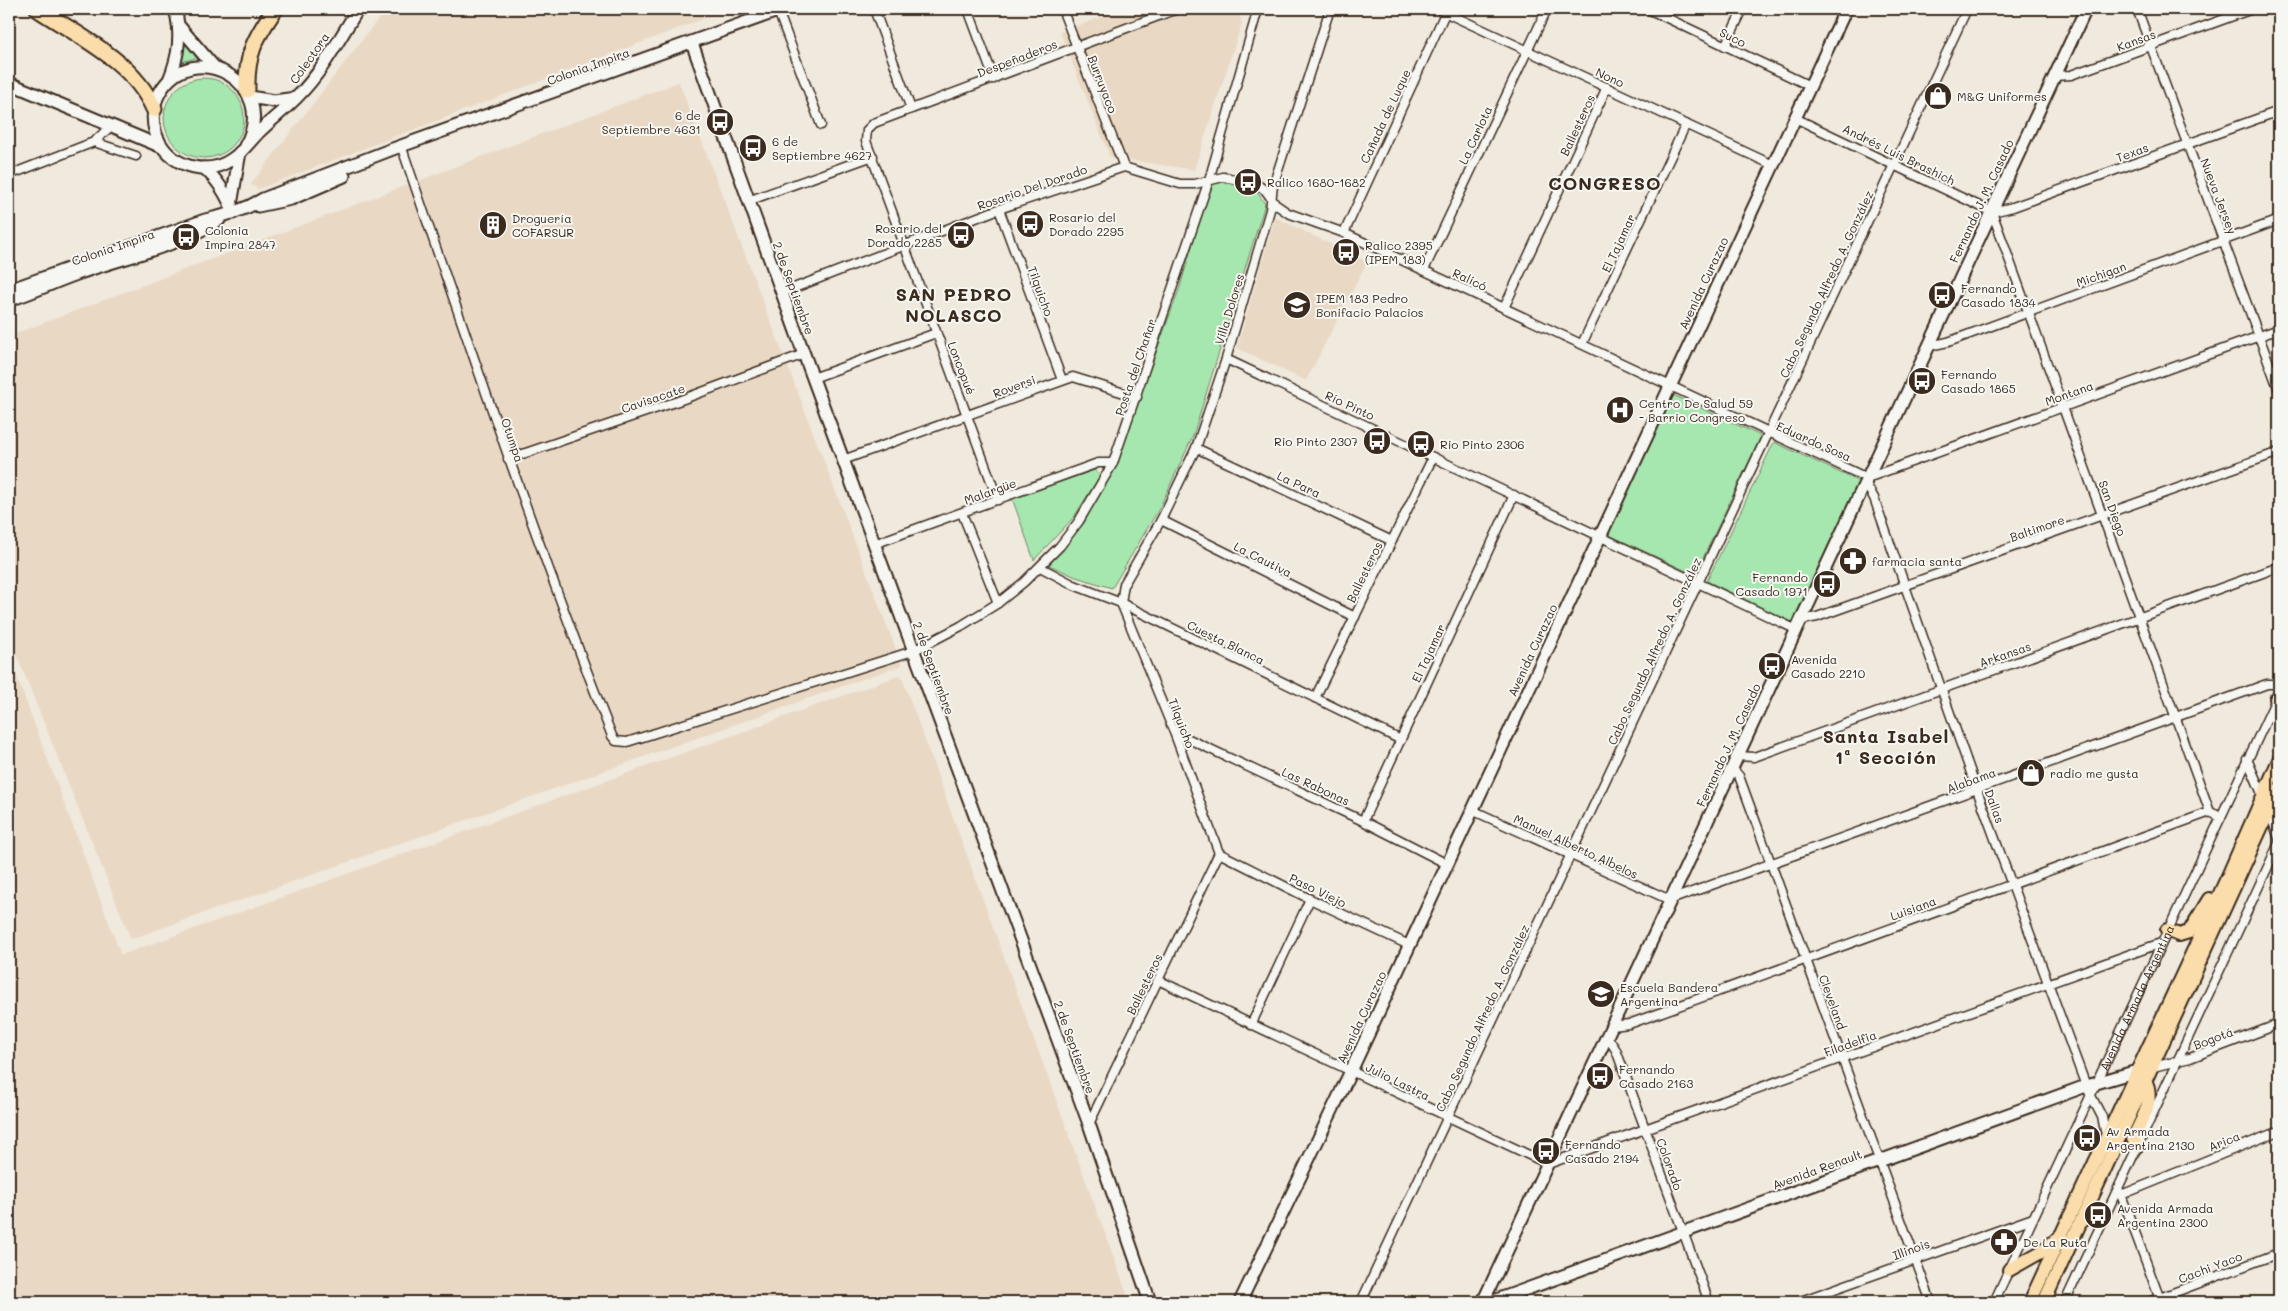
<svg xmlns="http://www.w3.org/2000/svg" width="2288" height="1311" viewBox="0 0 2288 1311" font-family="Mali,sans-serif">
<rect width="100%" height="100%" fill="#f0e9dd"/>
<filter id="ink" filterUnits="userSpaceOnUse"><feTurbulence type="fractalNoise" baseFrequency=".02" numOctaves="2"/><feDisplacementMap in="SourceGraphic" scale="10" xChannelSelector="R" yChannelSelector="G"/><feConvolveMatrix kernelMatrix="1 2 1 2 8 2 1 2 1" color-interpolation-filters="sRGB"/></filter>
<g filter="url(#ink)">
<g fill="#e9d9c4">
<path d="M386 9H729L258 189 251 184Z"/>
<path d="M1124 9H1238L1242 23 1194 170 1110 157 1060 32Z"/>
<path d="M679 82 902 665 131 939 9 636V336Z"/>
<path d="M1275 217 1367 262 1306 381 1237 348Z"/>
<path d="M9 656 121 955 901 675 1130 1302H9Z"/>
</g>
<g fill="#a6e6af" stroke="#708866">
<path d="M183 40 199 57 181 62Z"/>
<circle cx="204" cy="118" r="40"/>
<path d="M1211 180 1235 183 1256 190 1265 204 1193 436 1160 507 1112 588 1076 577 1049 565 1084 523 1117 459 1180 287Z"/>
<path d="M1671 394 1761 436 1695 575 1605 533Z"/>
<path d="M1774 442 1862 483 1794 623 1707 581Z"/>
<path d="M1095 470 1100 476 1074 517 1034 560 1012 498Z"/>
</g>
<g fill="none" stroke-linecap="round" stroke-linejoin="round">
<defs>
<g id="street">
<path d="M874 9 911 109"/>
<path d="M968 9 994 79"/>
<path d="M1062 9 1124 167"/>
<path d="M1438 9 1773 165"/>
<path d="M1648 9 1810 86"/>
<path d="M2137 9 2279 390"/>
<path d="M778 11 821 125"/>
<path d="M1725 46 1743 9"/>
<path d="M2054 76 2071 75 2252 9"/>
<path d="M1795 118 1992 212"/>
<path d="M94 142 136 156"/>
<path d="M402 148C469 345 536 542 612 736L616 741 627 742 913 651 961 626 998 603 1024 582 1060 546 1079 521 1113 463 1209 180 1258 9"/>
<path d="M9 175 94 142 111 126"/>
<path d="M748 201 873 156"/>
<path d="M999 209 1062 380"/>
<path d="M1992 212 2210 812"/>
<path d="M1992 212 2013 207 2279 111"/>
<path d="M1344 233 1447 9"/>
<path d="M1424 270 1547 9"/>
<path d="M781 293 999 209 1124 167 1180 184H1195L1223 177 1255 183 1266 191 1275 204 1288 213 1344 233 1867 478 2279 329"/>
<path d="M1504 308 1607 87"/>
<path d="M1582 344 1686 124"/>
<path d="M1929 346 1948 342 2279 220"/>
<path d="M1226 359 1797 630"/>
<path d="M813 378 936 333"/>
<path d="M1196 448 1392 541"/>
<path d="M508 459 678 401 804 354"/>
<path d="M843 460 1073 377 1137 397"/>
<path d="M1865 482 1874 498 1977 790 2086 1086 2102 1117 2106 1135"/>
<path d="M998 500 866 141 867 130 874 123 1177 9"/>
<path d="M962 513 998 603"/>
<path d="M1161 520 1355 617"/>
<path d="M874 544 1098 463H1113"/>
<path d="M1040 567 1074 585 1121 603 1401 740"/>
<path d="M1121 603 1124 584 1161 520 1196 448 1226 359 1270 210 1273 186 1330 9"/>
<path d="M1121 603 1174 732 1219 853"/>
<path d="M1802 620 1817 617 2279 452"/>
<path d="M1315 698 1433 457"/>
<path d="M1174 732 1363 821 1447 864"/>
<path d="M1738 756 1754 757 2279 567"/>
<path d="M2247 759 2263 796"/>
<path d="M1732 768 1739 776 1931 1302"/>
<path d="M1472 810 1670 900 2267 684H2279"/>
<path d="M2269 811 2279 838"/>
<path d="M1363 821 1514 495"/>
<path d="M1219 853 1310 899 1409 945"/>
<path d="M1158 980 1548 1164 2161 943"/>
<path d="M1251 1025 1310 899"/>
<path d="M1612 1026 1629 1024 2210 812 2221 817"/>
<path d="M1607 1036 1616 1050 1709 1302"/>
<path d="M2153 1067 2190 1058 2279 1024"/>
<path d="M1089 1124 1219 853"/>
<path d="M2120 1192 2161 1302"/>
<path d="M2121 1195 2279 1131"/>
<path d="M1361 1302 1967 9"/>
<path d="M1798 1302 2033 1218"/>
<path id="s1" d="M1994 1302 2279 693"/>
<path d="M2065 1302 2279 843"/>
<path d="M2149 1302 2279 1253"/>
</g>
<g id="secondary">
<path d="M179 26 215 68"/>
<path d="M692 43 804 354 1089 1124 1150 1302"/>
<path d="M169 80C179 56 182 34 175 9"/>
<path d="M9 83 162 147"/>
<path d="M250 97 274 101 296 98"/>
<path d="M245 146C281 84 193 35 160 92 151 108 151 127 160 143 175 168 208 176 232 159 243 152 250 141 259 132 271 120 286 109 298 96 323 71 339 39 358 9"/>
<path d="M204 168C216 178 229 197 233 213"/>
<path d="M231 205 240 152"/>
<path d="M258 206 291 199 344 176"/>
<path d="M9 290 205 220C225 216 245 210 263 199L390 150 783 9"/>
<path d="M9 300C32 293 54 282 77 274 123 257 178 247 219 220"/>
<path d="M1240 1302 1351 1071 1846 9"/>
<path d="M1483 1302 2086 9"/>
<path d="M1491 1302 2086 1086 2144 1069"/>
</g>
<g id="primary">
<path d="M2276 699H2279"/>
<path d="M2167 930 2179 935 2189 932 2209 899"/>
<path d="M2137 1146 2133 1139C2140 1121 2155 1103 2146 1083"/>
<path d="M2009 1270 2041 1252 2056 1240"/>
<path d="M2030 1302 2228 876 2279 760"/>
<path d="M2044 1302 2279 789"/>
</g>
<g id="highway">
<path d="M38 9C80 37 133 61 154 109"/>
<path d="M247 90C246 54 255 38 275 9"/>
</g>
</defs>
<use href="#street" stroke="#3b2a1e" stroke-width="11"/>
<use href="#secondary" stroke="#3b2a1e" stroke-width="15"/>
<use href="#primary" stroke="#3b2a1e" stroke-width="16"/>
<use href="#highway" stroke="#3b2a1e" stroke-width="19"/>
<use href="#street" stroke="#f6f6f2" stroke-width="8"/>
<use href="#secondary" stroke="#f6f6f2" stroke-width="11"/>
<use href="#primary" stroke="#faddab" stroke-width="12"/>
<use href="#highway" stroke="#faddab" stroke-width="15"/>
</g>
</g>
<defs>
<symbol id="shop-disc" viewBox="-11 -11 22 22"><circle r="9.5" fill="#3b2a1e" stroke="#f6f6f2"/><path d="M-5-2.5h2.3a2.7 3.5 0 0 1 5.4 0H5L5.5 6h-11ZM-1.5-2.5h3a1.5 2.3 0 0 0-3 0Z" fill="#fff"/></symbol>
<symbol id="bus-disc" viewBox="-11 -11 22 22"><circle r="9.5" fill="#3b2a1e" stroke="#f6f6f2"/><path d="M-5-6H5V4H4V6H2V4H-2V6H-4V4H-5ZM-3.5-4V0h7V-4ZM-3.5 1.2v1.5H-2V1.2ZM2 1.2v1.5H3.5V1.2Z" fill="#fff"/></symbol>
<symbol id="building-disc" viewBox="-11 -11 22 22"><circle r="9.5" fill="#3b2a1e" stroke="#f6f6f2"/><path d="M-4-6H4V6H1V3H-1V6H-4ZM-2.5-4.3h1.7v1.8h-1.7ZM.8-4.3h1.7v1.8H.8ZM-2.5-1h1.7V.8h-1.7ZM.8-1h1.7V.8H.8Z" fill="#fff"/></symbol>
<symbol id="school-disc" viewBox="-11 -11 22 22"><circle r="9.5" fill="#3b2a1e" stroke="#f6f6f2"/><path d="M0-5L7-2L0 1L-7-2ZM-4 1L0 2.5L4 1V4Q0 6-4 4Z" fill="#fff"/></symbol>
<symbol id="hospital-disc" viewBox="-11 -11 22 22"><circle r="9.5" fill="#3b2a1e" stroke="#f6f6f2"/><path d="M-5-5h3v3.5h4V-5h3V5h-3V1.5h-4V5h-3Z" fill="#fff"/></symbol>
<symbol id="pharmacy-disc" viewBox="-11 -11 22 22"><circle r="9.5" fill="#3b2a1e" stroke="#f6f6f2"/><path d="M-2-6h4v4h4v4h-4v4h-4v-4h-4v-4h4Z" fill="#fff"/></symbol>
</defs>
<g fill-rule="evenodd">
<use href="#shop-disc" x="1922" y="80" width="32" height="32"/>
<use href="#bus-disc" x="704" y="106" width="32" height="32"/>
<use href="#bus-disc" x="737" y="132" width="32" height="32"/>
<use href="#bus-disc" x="1232" y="166" width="32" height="32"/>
<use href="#bus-disc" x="1014" y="208" width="32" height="32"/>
<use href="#building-disc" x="477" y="209" width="32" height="32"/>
<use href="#bus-disc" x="945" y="219" width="32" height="32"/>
<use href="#bus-disc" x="170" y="221" width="32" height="32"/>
<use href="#bus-disc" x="1330" y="236" width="32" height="32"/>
<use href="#bus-disc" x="1926" y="279" width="32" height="32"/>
<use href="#school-disc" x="1281" y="289" width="32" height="32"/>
<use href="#bus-disc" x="1906" y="365" width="32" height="32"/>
<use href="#hospital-disc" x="1604" y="394" width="32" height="32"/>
<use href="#bus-disc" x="1361" y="425" width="32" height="32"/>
<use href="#bus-disc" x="1405" y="428" width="32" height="32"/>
<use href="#pharmacy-disc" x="1837" y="545" width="32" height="32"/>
<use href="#bus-disc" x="1811" y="568" width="32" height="32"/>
<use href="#bus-disc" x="1756" y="650" width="32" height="32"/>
<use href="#shop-disc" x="2015" y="757" width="32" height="32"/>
<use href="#school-disc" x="1585" y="978" width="32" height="32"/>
<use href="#bus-disc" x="1584" y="1060" width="32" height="32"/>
<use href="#bus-disc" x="2071" y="1122" width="32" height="32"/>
<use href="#bus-disc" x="1530" y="1135" width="32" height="32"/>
<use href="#bus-disc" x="2082" y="1199" width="32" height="32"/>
<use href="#pharmacy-disc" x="1988" y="1226" width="32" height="32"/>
</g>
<g text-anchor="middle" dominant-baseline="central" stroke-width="4" stroke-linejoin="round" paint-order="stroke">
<g font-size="12" fill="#3b2a1e" stroke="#f6f6f2">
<text transform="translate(1733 37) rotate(26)">Suco</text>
<text transform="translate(2136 40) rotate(-20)">Kansas</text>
<text transform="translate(309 58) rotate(-55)">Colectora</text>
<text transform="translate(1017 58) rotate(-21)">Despeñaderos</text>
<text transform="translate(588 66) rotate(-20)">Colonia Impira</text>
<text transform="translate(1610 77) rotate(25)">Nono</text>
<text transform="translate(1103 84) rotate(69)">Burruyaco</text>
<text transform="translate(1385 116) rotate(-65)">Cañada de Luque</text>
<text transform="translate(1577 125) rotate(-65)">Ballesteros</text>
<text transform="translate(1475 135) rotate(-65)">La Carlota</text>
<text transform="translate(2132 152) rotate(-20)">Texas</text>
<text transform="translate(1899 154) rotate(26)">Andrés Luis Brashich</text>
<text transform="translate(1032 187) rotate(-19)">Rosario Del Dorado</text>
<text transform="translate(2219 196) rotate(69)">Nueva Jersey</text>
<text transform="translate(1981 201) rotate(-65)">Fernando J. M. Casado</text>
<text transform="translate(1618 243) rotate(-65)">El Tajamar</text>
<text transform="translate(113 247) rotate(-19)">Colonia Impira</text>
<text transform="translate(2101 274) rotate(-20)">Michigan</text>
<text transform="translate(1470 279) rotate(25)">Ralicó</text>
<text transform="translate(1703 283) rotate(-65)">Avenida Curazao</text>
<text transform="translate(1826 284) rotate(-65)">Cabo Segundo Alfredo A. González</text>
<text transform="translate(794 288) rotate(70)">2 de Septiembre</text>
<text transform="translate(1041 291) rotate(70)">Tilquicho</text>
<text transform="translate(1229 309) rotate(-73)">Villa Dolores</text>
<text transform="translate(1135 367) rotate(-71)">Posta del Chañar</text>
<text transform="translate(962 368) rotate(69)">Loncopué</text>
<text transform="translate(1014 386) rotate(-20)">Roversi</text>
<text transform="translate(2069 393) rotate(-20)">Montana</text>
<text transform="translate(653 398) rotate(-19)">Cavisacate</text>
<text transform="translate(1350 405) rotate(25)">Río Pinto</text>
<text transform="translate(513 440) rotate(71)">Otumpa</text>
<text transform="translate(1814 441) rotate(24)">Eduardo Sosa</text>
<text transform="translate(1299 484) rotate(25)">La Para</text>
<text transform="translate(990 491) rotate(-20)">Malargüe</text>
<text transform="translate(2113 508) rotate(70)">San Diego</text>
<text transform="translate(2037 528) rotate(-19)">Baltimore</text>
<text transform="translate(1263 559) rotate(27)">La Cautiva</text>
<text transform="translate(1364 572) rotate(-64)">Ballesteros</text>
<text transform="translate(1226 642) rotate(26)">Cuesta Blanca</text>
<text transform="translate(1532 650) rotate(-65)">Avenida Curazao</text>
<text transform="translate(1654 651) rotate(-65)">Cabo Segundo Alfredo A. González</text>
<text transform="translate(1428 653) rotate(-65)">El Tajamar</text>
<text transform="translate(2005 654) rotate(-19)">Arkansas</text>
<text transform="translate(934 668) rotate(70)">2 de Septiembre</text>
<text transform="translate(1182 723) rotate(69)">Tilquicho</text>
<text transform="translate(1728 745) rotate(-65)">Fernando J. M. Casado</text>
<text transform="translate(1971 780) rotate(-20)">Alabama</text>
<text transform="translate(1316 786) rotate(25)">Las Rabonas</text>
<text transform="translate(1995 806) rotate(70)">Dallas</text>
<text transform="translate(1576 846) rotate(25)">Manuel Alberto Albelos</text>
<text transform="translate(1318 890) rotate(26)">Paso Viejo</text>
<text transform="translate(1913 908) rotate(-20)">Luisiana</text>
<text transform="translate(1144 984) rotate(-64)">Ballesteros</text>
<text stroke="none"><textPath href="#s1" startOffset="336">Avenida Armada Argentina</textPath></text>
<text transform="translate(1833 1002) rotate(70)">Cleveland</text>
<text transform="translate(1361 1017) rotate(-65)">Avenida Curazao</text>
<text transform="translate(1482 1018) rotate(-65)">Cabo Segundo Alfredo A. González</text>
<text transform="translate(2213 1038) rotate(-21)">Bogotá</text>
<text transform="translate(1850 1043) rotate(-20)">Filadelfia</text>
<text transform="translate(1075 1047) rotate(70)">2 de Septiembre</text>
<text transform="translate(1398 1081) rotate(26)">Julio Lastra</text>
<text transform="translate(2224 1141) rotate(-22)">Arica</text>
<text transform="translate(1670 1164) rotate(70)">Colorado</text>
<text transform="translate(1817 1169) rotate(-20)">Avenida Renault</text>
<text transform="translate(1911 1249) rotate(-20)">Illinois</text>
<text transform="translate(2210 1267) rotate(-21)">Cachi Yaco</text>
</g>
<g font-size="12" fill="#3b2a1e" stroke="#f6f6f2" text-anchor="start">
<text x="1957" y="96">M&amp;G Uniformes</text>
<text x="701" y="115" text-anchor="end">6 de<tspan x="701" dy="14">Septiembre 4631</tspan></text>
<text x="772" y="141">6 de<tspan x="772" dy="14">Septiembre 4627</tspan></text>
<text x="1267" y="182">Ralico 1680-1682</text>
<text x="1049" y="217">Rosario del<tspan x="1049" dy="14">Dorado 2295</tspan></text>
<text x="512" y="218">Droguería<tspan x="512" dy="14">COFARSUR</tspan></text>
<text x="942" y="228" text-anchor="end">Rosario del<tspan x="942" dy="14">Dorado 2285</tspan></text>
<text x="205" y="230">Colonia<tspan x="205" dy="14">Impira 2847</tspan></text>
<text x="1365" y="245">Ralico 2395<tspan x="1365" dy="14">(IPEM 183)</tspan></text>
<text x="1961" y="288">Fernando<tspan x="1961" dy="14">Casado 1834</tspan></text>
<text x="1316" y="298">IPEM 183 Pedro<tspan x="1316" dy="14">Bonifacio Palacios</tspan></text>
<text x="1941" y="374">Fernando<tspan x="1941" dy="14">Casado 1865</tspan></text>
<text x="1639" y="403">Centro De Salud 59<tspan x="1639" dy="14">- Barrio Congreso</tspan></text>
<text x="1358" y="441" text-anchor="end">Rio Pinto 2307</text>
<text x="1440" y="444">Rio Pinto 2306</text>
<text x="1872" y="561">farmacia santa</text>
<text x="1808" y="577" text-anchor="end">Fernando<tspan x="1808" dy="14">Casado 1971</tspan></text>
<text x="1791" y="659">Avenida<tspan x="1791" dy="14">Casado 2210</tspan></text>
<text x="2050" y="773">radio me gusta</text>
<text x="1620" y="987">Escuela Bandera<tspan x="1620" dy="14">Argentina</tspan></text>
<text x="1619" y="1069">Fernando<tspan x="1619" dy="14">Casado 2163</tspan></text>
<text x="2106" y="1131">Av Armada<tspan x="2106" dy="14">Argentina 2130</tspan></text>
<text x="1565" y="1144">Fernando<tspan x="1565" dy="14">Casado 2194</tspan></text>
<text x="2117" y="1208">Avenida Armada<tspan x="2117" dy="14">Argentina 2300</tspan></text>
<text x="2023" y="1242">De La Ruta</text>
</g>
<g font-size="18" font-weight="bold" letter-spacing="1" fill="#3b2a1e" stroke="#f6f6f2">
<text x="1605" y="183">CONGRESO</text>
<text x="954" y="294">SAN PEDRO<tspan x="954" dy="21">NOLASCO</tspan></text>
<text x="1886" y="736">Santa Isabel<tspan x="1886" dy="21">1ª Sección</tspan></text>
</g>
</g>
<rect width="2288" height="1311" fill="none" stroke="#f6f6f2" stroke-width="30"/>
<rect x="15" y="15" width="2258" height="1281" fill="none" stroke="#3b2a1e" stroke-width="2" filter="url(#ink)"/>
</svg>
